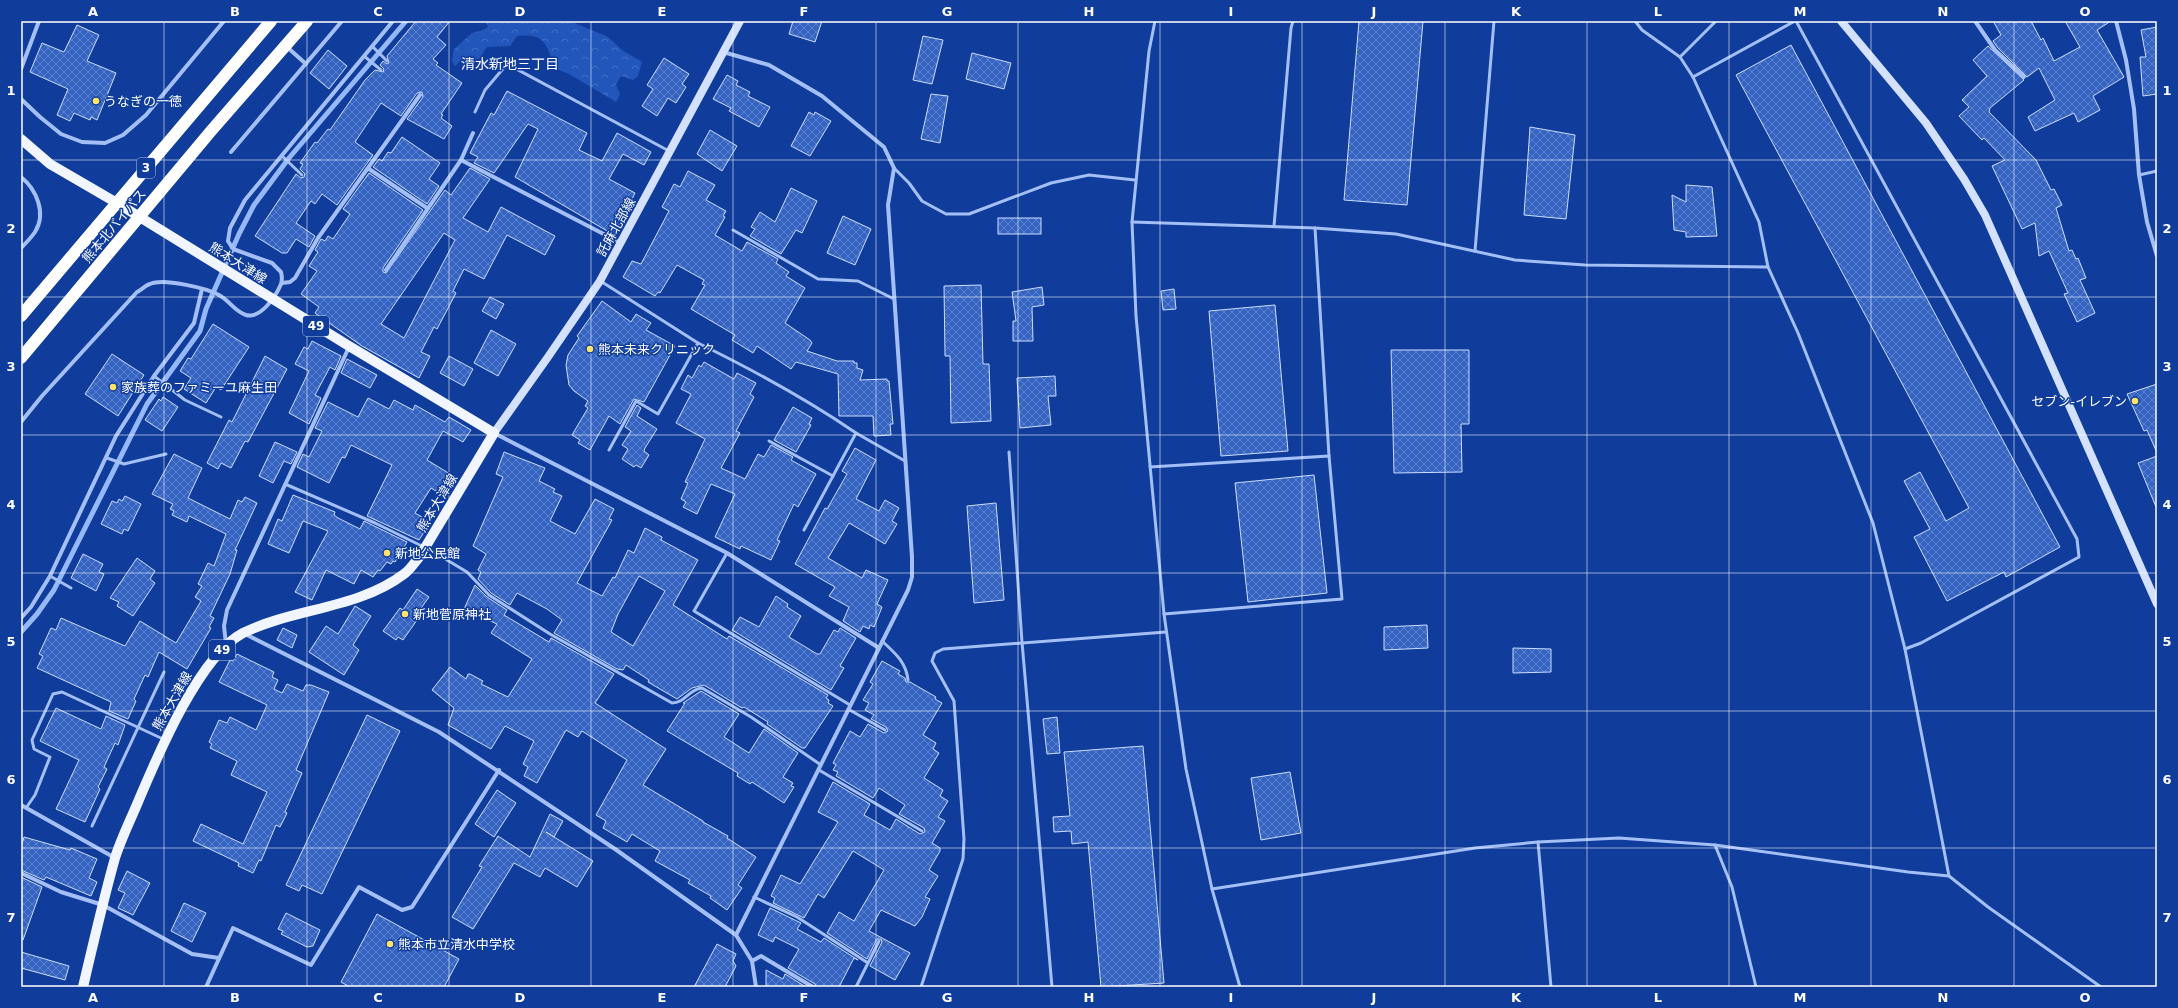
<svg xmlns="http://www.w3.org/2000/svg" width="2178" height="1008" viewBox="0 0 2178 1008" font-family="'DejaVu Sans','Noto Sans JP',sans-serif">
<defs>
<pattern id="forest-crowns" width="20" height="18" patternUnits="userSpaceOnUse"><rect width="20" height="18" fill="#2256ba"/><path d="M2 6a3 3 0 1 1 6 0M12 15a3 3 0 1 1 6 0" fill="none" stroke="#436fc4"/></pattern>
<pattern id="building-cross-hatch" width="8" height="8" patternUnits="userSpaceOnUse"><rect width="8" height="8" fill="#3463c1"/><path d="M0 0l8 8M0 8l8-8" fill="none" stroke="#5d82cd"/></pattern>
</defs>
<rect width="100%" height="100%" fill="#103d9b"/>
<path fill="url(#forest-crowns)" d="M485 21 572 22 608 37 622 50 642 62 638 76 633 80 621 76 616 85 620 94 616 102 569 74 554 68C547 43 544 33 517 36L510 46 487 47 479 59 468 62 461 60 455 66 452 61 454 49 472 33 483 30 488 27Z"/>
<g fill="none" stroke-linecap="round" stroke-linejoin="round">
<path stroke="#95b8f8" stroke-width="5" d="M21 632 37 614 54 590 147 404 200 331 206 309 239 234 254 205 289 158 406 21"/>
</g>
<g fill="url(#building-cross-hatch)" stroke="#ccddfe" fill-rule="evenodd">
<path d="M416 21H450L437 37 446 45 433 59 438 63 436 65 462 83 441 114 443 115 441 118 452 126 444 139 407 119 423 97 422 92 417 93 401 116 381 103 355 142 373 155 337 205 322 194 315 204 311 201 296 223 315 236 309 247 296 239 287 253H282L255 236 296 174 301 178 304 177 305 174 300 169 303 164 300 163 315 142 317 143 328 129 330 130 365 80 375 70 383 72 384 69 380 65 383 61 387 64 389 63 387 56Z"/>
<path d="M793 21H822L815 42 789 34Z"/>
<path d="M1359 21H1423L1407 205 1344 200Z"/>
<path d="M1993 21H2031L2041 40 2043 38 2054 61 2080 47 2065 21H2111L2097 30 2124 77 2093 96 2100 110 2078 122 2074 113 2035 131 2028 117 2055 100 2039 68 2027 77 1998 48 1993 41 2001 35Z"/>
<path d="M77 25 99 35 87 61 116 73 97 120 91 117 90 120 74 113 70 121 57 115 68 89 30 72 42 43 64 52Z"/>
<path d="M2157 27V94L2143 96 2140 57H2146L2141 30Z"/>
<path d="M923 36 943 40 932 84 913 80Z"/>
<path d="M1791 45 2060 547 2006 577 2004 572 1947 601 1914 537 1930 529 1904 481 1920 472 1946 521 1969 508 1736 75Z"/>
<path d="M1988 46 2024 80 1990 108 1989 112 2036 160 2051 190 2054 189 2062 205 2056 208 2069 251 2072 250 2076 259 2078 258 2086 278 2080 280 2095 313 2077 322 2064 294 2068 293 2049 251 2039 256 2035 223 2022 229 1992 166 2005 160 1984 138 1982 140 1959 116 1969 107 1962 100 1987 76 1973 60Z"/>
<path d="M328 50 347 66 329 89 310 73Z"/>
<path d="M972 53 1011 63 1004 89 966 79Z"/>
<path d="M664 58 689 74 682 84 686 87 676 103 668 98 657 116 642 106 653 89 647 85Z"/>
<path d="M727 75 738 81 736 85 750 92 748 96 770 107 759 127 729 111 731 108 713 99Z"/>
<path d="M507 91 587 133 579 150 602 161 617 133 651 152 644 165 623 154 609 179 635 193 614 235 515 177 538 129 528 124 494 173 474 163 478 157 470 153 491 113 494 115Z"/>
<path d="M931 94 948 96 940 143 921 139Z"/>
<path d="M809 112 814 115 815 112 831 121 810 156 791 146Z"/>
<path d="M1530 127 1575 135 1566 219 1524 215Z"/>
<path d="M710 130 737 146 722 171 697 154Z"/>
<path d="M402 137 440 163 429 179 439 186 427 204 373 167 379 159 382 161 388 152 391 153Z"/>
<path d="M470 168 490 179 463 218 488 232 501 207 555 236 545 255 507 235 484 279 464 269 453 291 456 293 437 329 434 327 421 352 430 356 419 378 362 346 315 313 319 307 301 294 317 271 309 266 318 252 315 250 321 239 325 241 328 236 333 239 350 214 343 209 369 173 423 210 383 268V272L386 273 445 190 451 195ZM444 233 455 240 404 338 381 324Z"/>
<path d="M688 171 715 185 706 200 726 211 723 216 725 217 715 235 742 251 747 242 778 259 776 263 789 272 786 276 805 288 785 323 810 340 812 343 807 351 837 361H854V363H857V368L863 370 860 380 887 379V381H889L893 424H890L891 435 874 436 873 416H839L838 374 796 362 791 369 757 346 753 353 732 340 735 335 691 309 705 285 702 284 704 280 677 265 660 293 658 292 655 296 623 277 632 261 641 264 669 211 662 207 674 184 680 187Z"/>
<path d="M1686 185 1712 187 1717 236 1686 237V232L1674 230 1672 195 1686 202Z"/>
<path d="M791 188 817 201 802 233 796 230 781 254 750 236 755 229 751 227 760 212 775 222Z"/>
<path d="M843 216 871 229 855 265 827 253Z"/>
<rect x="998" y="218" width="43" height="16"/>
<path d="M981 285 983 364H989L991 421 951 423 950 356H945L944 286Z"/>
<path d="M1042 287 1044 305 1032 307 1033 341H1013V321H1016L1012 292Z"/>
<path d="M1174 289 1176 309 1163 310 1161 291Z"/>
<path d="M490 297 504 304 496 319 482 311Z"/>
<path d="M602 301 631 322 636 314 651 323 646 330 675 346 644 402 634 399 620 424 609 416 590 450 578 443 580 440 572 435 588 408 585 406 588 401 574 391 569 385 566 365 568 355 579 338 577 336Z"/>
<path d="M1275 305 1288 451 1221 456 1209 311Z"/>
<path d="M213 324 249 347 221 390 216 387 206 403 184 389 191 378 180 371 188 358 191 359Z"/>
<path d="M491 330 516 344 498 376 474 363Z"/>
<path d="M312 341 341 356 335 370 330 367 315 395 321 398 309 424 289 413 309 371 295 364 304 347 308 349Z"/>
<path d="M1391 350H1469V424H1461L1462 472 1394 473Z"/>
<path d="M112 354 144 375 118 416 85 394Z"/>
<path d="M265 356 287 369 248 442 245 441 231 468 221 463 218 469 207 463 229 420 232 422Z"/>
<path d="M449 356 473 369 464 386 440 373Z"/>
<path d="M347 359 377 375 370 388 341 373Z"/>
<path d="M704 362 734 379 737 373 756 383 750 394 754 397 736 431 740 433 721 468 745 479 758 454 764 457 771 445 793 457 791 460 816 474 798 507 794 504 777 540 780 541 771 560 741 546 740 549 715 537 735 494 711 484 697 514 683 507 686 502 681 499 688 483 685 482 705 439 676 423 691 394 681 389 688 375 692 378 699 365 701 367Z"/>
<path d="M1055 376 1056 396H1048L1051 425 1020 428 1017 378Z"/>
<path d="M2157 384V453L2147 430 2144 431 2127 394Z"/>
<path d="M163 397 178 407 162 431 145 420 159 399 161 401Z"/>
<path d="M368 398 389 409 394 400 413 410 415 405 445 422 449 417 471 430 463 442 443 431 427 460 450 474 448 476 454 480 444 496 431 488 415 513 427 520 424 524 428 526 419 540 367 516 392 465 351 445 345 458 342 457 329 483 297 467 303 454 309 457 322 431 315 428 328 402 358 417Z"/>
<path d="M637 405 641 408 637 416 657 429 645 448 644 451 649 455 641 468 636 465 634 467 622 459 628 449 622 445 631 431 625 427Z"/>
<path d="M793 407 812 418 809 424 811 425 796 452 774 440Z"/>
<path d="M275 442 297 452 291 464 284 461 273 483 259 476Z"/>
<path d="M855 448 876 460 856 499 879 511 885 500 899 508 892 521 897 524 885 544 849 523 828 558 862 578 866 570 888 580 877 604 882 607 874 627 870 625 869 629 863 626 860 632 843 621 849 607 829 596 835 587 795 564 825 508 827 509 847 474 842 471Z"/>
<path d="M504 452 545 468 539 481 555 489 553 492 562 496 550 521 575 534 595 499 614 509 609 519 612 520 577 583 602 596 613 577 615 578 628 550 634 553 645 528 662 537 661 540 698 560 673 605 727 639 729 636 828 695 826 698 829 700 828 703 833 706 805 748H802L767 724 768 722 744 707 742 708 704 685 692 688 677 699 648 682 649 680 626 665 623 670 617 669 554 633 562 620 547 609 517 593 510 605 491 593 478 579 481 572 478 570 486 554 473 546 503 477 496 474ZM639 576 665 591 633 646 611 632 618 614Z"/>
<path d="M174 454 202 468 188 498 230 519 238 500 242 502 245 497 257 503 235 550H237L230 574 210 616 214 618 209 627 211 628 187 669 159 652 148 677 145 675 134 699 136 701 128 719 109 711 111 702 37 668 43 656 39 654 51 628 56 630 61 618 125 646 140 621 176 643 201 601 195 597 202 586 198 584 208 563 214 566 226 534 189 516 187 522 172 515 174 511 170 509 173 504 152 494Z"/>
<path d="M2157 456V507H2156L2138 463Z"/>
<path d="M1314 475 1327 593 1248 602 1235 483Z"/>
<path d="M293 495 335 512 334 515 338 518 360 529 364 521 407 542 395 562 393 561 391 564 387 562 380 571 378 570 373 577 361 570 354 584 326 570 312 600 295 592 328 531 303 521 289 553 268 544 278 519 282 521Z"/>
<path d="M125 496 141 504 128 531 124 529 122 534 101 524 112 501 117 503 119 499 122 501Z"/>
<path d="M996 503 1004 600 974 603 967 506Z"/>
<path d="M83 554 103 564 99 572 104 574 96 591 71 578Z"/>
<path d="M137 558 155 571 150 579 155 583 133 616 117 606 119 602 110 598Z"/>
<path d="M475 585 487 597 507 610 504 615 549 642 551 638 614 674 595 703 666 749 643 785 703 821V822L728 836 727 838 756 857 738 885 742 888 727 910 710 898 711 896 688 883 690 880 655 861 660 851 632 834 627 842 603 828 606 821 596 815 627 760 582 731 578 737 566 730 537 783 524 776 528 767 523 764 534 741 505 726 491 749 448 725 454 708 432 690 450 667 466 679 468 674H470L483 681 481 684 508 697 532 659 491 633 497 624 464 609Z"/>
<path d="M417 589 429 597 414 618 417 620 403 640 398 637 396 640 383 631 400 608 403 610Z"/>
<path d="M776 596 788 604 787 607 801 616 789 637 817 654H820L834 630 838 632 840 628 856 638 840 666 844 668 831 690 732 630 740 617 759 627Z"/>
<path d="M355 606 371 616 353 645 359 650 344 675 309 652 326 626 338 634Z"/>
<path d="M1427 625 1428 648 1384 650V627Z"/>
<path d="M283 628 297 635 292 648 277 640Z"/>
<path d="M1513 648 1551 649V672L1513 673Z"/>
<path d="M237 654 274 672 272 677 278 680 274 689 282 693 287 684 303 691 306 685H311L329 692 296 770 302 773 285 812 287 813 280 827 276 825 261 861 259 860 253 873 238 866 239 863 193 841 201 824 243 844 267 792 231 775 237 761 210 748 212 744 209 742 219 720 227 723 230 717 256 730 267 705 219 682 230 660 233 661Z"/>
<path d="M882 661 900 671 898 674 905 678 906 682H910L936 697 935 699 942 703 923 735 936 743 933 749 939 753 924 778 943 790 940 796 948 801 938 817 945 821 932 843 940 848V851L929 870 938 876 925 897 930 899 922 917 915 926 881 910 869 931 910 953 895 980 870 966 882 942 881 939H877L867 959 827 933 839 912 854 921 884 870 853 851 824 898 818 894 804 918 773 903 775 898 771 896 781 875 800 884 838 822 818 812 833 782 870 804 864 815 890 830 896 819 920 834 925 832 924 828 899 814 905 805 879 788 873 798 836 776 838 772 833 770 836 765 833 763 850 731 860 737 868 724 884 733 888 731 886 727 871 719 874 715 865 710 869 703 863 700 873 684 870 682Z"/>
<path d="M701 691 739 714 724 737 749 753 764 729 798 753 783 777 793 783 791 786 794 787 784 803 752 782 750 784 737 776 738 773 667 731 685 703H683Z"/>
<path d="M56 708 101 729 106 716 125 725 118 745 115 743 104 767 107 769 98 787 100 789 85 822 56 809 79 760 40 741Z"/>
<path d="M367 715 400 731 322 894 302 885 299 891 286 885Z"/>
<path d="M1057 717 1060 753 1047 754 1043 719Z"/>
<path d="M1143 746 1164 983 1101 987 1088 842 1072 844 1071 831 1054 832 1053 817 1070 816 1064 752Z"/>
<path d="M1290 772 1301 833 1261 840 1251 778Z"/>
<path d="M497 790 516 803 494 837 475 824Z"/>
<path d="M550 814 563 821 554 837 546 832 593 861 577 887 545 868 540 877 514 863 473 929 452 917 482 867 479 866 498 836 530 857Z"/>
<path d="M24 837 70 850 71 848 97 859 89 878 97 882 91 896 46 877 44 880 21 870V847Z"/>
<path d="M127 871 150 883 133 915 118 908 125 893 118 890Z"/>
<path d="M21 877 42 887 23 940H21Z"/>
<path d="M184 903 206 913 192 942 171 931Z"/>
<path d="M770 908 801 923 797 929 821 942 824 938 858 960 854 958 839 987H816L815 984 788 968 799 949 775 937 773 942 758 935Z"/>
<path d="M286 913 320 930 313 946 307 947 281 934 283 931 278 929Z"/>
<path d="M377 914 459 959 444 987H350L341 982Z"/>
<path d="M717 944 736 954 733 961 736 966 725 987H694Z"/>
<path d="M21 952 69 966 65 980 21 968Z"/>
<path d="M766 970 783 979 785 974 806 987H766Z"/>
</g>
<g fill="none" stroke-linecap="round" stroke-linejoin="round">
<g stroke="#a3bff5" stroke-width="3">
<path d="M1155 21 1149 51 1132 222 1136 316 1164 614 1186 769 1212 889 1240 987"/>
<path d="M1635 21 1642 30 1680 57 1693 77 1759 222 1768 267 1798 333 1873 523 1905 649 1949 876"/>
<path d="M1796 21 2077 539 2079 557 1921 643 1905 649"/>
<path d="M372 46 387 61"/>
<path d="M364 56 381 70"/>
<path d="M1680 57 1716 21"/>
<path d="M1693 77 1795 21"/>
<path d="M475 112 485 90 507 64 669 151"/>
<path d="M282 156 302 175"/>
<path d="M894 168 909 183 922 201 946 214H969L1051 183 1089 175 1135 180"/>
<path d="M2139 175 2157 171"/>
<path d="M1132 222 1315 228 1396 234 1515 260 1585 265 1768 267"/>
<path d="M1274 226 1291 28 1293 21"/>
<path d="M733 230 818 279 858 281 894 299"/>
<path d="M1475 251 1494 21"/>
<path d="M602 282 698 343"/>
<path d="M154 376 185 400 221 417"/>
<path d="M769 441 833 476"/>
<path d="M609 450 636 401 658 414 698 343C753 370 805 398 856 433"/>
<path d="M1009 452 1022 642 1052 987"/>
<path d="M107 458 124 464 166 454"/>
<path d="M1150 467 1329 456"/>
<path d="M285 484 375 523 432 551 467 572 489 595 550 634 672 703C685 703 689 689 702 688L751 717 821 765"/>
<path d="M804 530 856 433 905 461"/>
<path d="M727 553 694 611 850 705"/>
<path d="M50 576 71 588"/>
<path d="M1164 614 1342 599 1329 456 1315 228"/>
<path d="M882 641C895 653 906 662 908 680"/>
<path d="M848 709 885 730"/>
<path d="M819 770 922 831"/>
<path d="M26 808 35 795 50 757 34 749 32 740 53 694 62 692 163 739"/>
<path d="M92 826 164 672"/>
<path d="M1538 842 1551 987"/>
<path d="M1715 845 1732 887 1756 987"/>
<path d="M1212 889 1475 848 1538 842 1619 838 1715 845 1908 872 1949 876 1988 907 2101 987"/>
<path d="M754 897 797 917 868 963"/>
<path d="M856 987 879 941"/>
<path d="M921 987 963 859 964 839 954 701 932 661 935 653 943 649 1166 632"/>
</g>
<g stroke="#a3bff5" stroke-width="4">
<path d="M1975 21 1995 50 2024 77"/>
<path d="M2116 21 2126 60 2134 109 2139 175 2147 222 2157 256"/>
<path d="M287 47 306 64"/>
<path d="M723 52 769 65 822 96 884 147 894 168 888 205 912 557V577L908 590 736 935"/>
<path d="M21 69 39 21"/>
<path d="M21 99 40 117 61 134 82 142 105 143 123 135 146 115 224 21"/>
<path d="M473 133 461 160 621 243"/>
<path d="M231 152 342 21"/>
<path d="M369 169 427 208"/>
<path d="M21 177C36 189 47 213 35 232 31 238 26 243 21 248"/>
<path d="M386 270 461 160"/>
<path d="M282 283 290 282 295 278 318 238 420 95"/>
<path d="M21 422 42 396 137 292C141 290 146 285 150 284 164 278 206 288 219 295 230 301 234 311 246 315 261 319 276 296 281 284 282 281 282 276 281 272L272 263 233 249 228 241 230 228 245 200 393 21"/>
<path d="M494 433 727 553 879 648"/>
<path d="M21 618 31 607 50 576 116 436 154 376 194 323 202 289"/>
<path d="M245 634 439 732 615 849 736 935 752 961 756 987"/>
<path d="M226 644 224 626 227 610 349 347"/>
<path d="M21 805 115 858"/>
<path d="M21 873 61 892 103 905 192 954 219 958"/>
<path d="M752 961 761 956 813 987"/>
<path d="M206 987 233 928 311 965 359 887 402 910 412 907 499 770"/>
</g>
<g stroke="#d3e1fe" stroke-width="8">
<path d="M1841 21 1926 123 1964 179 1985 215 2157 604"/>
<path d="M494 433 548 357 600 281 740 21"/>
</g>
<path stroke="#f1f5ff" stroke-width="10" d="M21 139 50 164 117 203 349 346 494 433 420 556C415 562 410 570 404 574 358 609 294 608 243 633 199 656 157 757 138 802 130 821 121 839 115 858 103 901 93 944 83 987"/>
<g stroke="#fff" stroke-width="12">
<path d="M21 316 271 21"/>
<path d="M21 358 211 131 307 21"/>
</g>
</g>
<path fill="none" stroke="#fff" stroke-width="1" stroke-opacity="0.55" d="M164 21V987M307 21V987M449 21V987M591 21V987M733 21V987M876 21V987M1018 21V987M1160 21V987M1302 21V987M1445 21V987M1587 21V987M1729 21V987M1871 21V987M2014 21V987M21 160H2157M21 297H2157M21 435H2157M21 573H2157M21 711H2157M21 848H2157"/>
<g fill="#ffe467" stroke="#103d9b" stroke-width="1.5">
<circle cx="96" cy="101" r="4"/>
<circle cx="590" cy="349" r="4"/>
<circle cx="113" cy="387" r="4"/>
<circle cx="2135" cy="401" r="4"/>
<circle cx="387" cy="553" r="4"/>
<circle cx="405" cy="614" r="4"/>
<circle cx="390" cy="944" r="4"/>
</g>
<g text-anchor="middle" dominant-baseline="central" stroke-width="3" stroke-linejoin="round" paint-order="stroke">
<g fill="#103d9b" stroke="#b7c5e1" stroke-width="1">
<rect x="137" y="158" width="18" height="20" rx="3"/>
<rect x="303" y="316" width="26" height="20" rx="3"/>
<rect x="209" y="640" width="26" height="20" rx="3"/>
</g>
<g font-size="12" font-weight="bold" fill="#fff">
<text x="146" y="168">3</text>
<text x="316" y="326">49</text>
<text x="222" y="650">49</text>
</g>
<g font-size="13" fill="#fff" stroke="#103d9b" text-anchor="start">
<text x="104" y="101">うなぎの一徳</text>
<text x="598" y="349">熊本未来クリニック</text>
<text x="121" y="387">家族葬のファミーユ麻生田</text>
<text x="2127" y="401" text-anchor="end">セブン-イレブン</text>
<text x="395" y="553">新地公民館</text>
<text x="413" y="614">新地菅原神社</text>
<text x="398" y="944">熊本市立清水中学校</text>
</g>
<g font-size="13" fill="#fff" stroke="#103d9b">
<text transform="translate(114 226) rotate(-50)">熊本北バイパス</text>
<text transform="translate(616 227) rotate(-61)">託麻北部線</text>
<text transform="translate(238 263) rotate(32)">熊本大津線</text>
<text transform="translate(437 503) rotate(-59)">熊本大津線</text>
<text transform="translate(172 701) rotate(-60)">熊本大津線</text>
</g>
<g font-size="14" fill="#fff" stroke="#103d9b">
<text x="510" y="64">清水新地三丁目</text>
</g>
</g>
<rect width="2178" height="1008" fill="none" stroke="#103d9b" stroke-width="44"/>
<rect x="22" y="22" width="2134" height="964" fill="none" stroke="#fff" stroke-width="1.5"/>
<g font-size="13" text-anchor="middle" font-weight="bold" fill="#fff">
<text x="93" y="16">A</text>
<text x="235" y="16">B</text>
<text x="378" y="16">C</text>
<text x="520" y="16">D</text>
<text x="662" y="16">E</text>
<text x="804" y="16">F</text>
<text x="947" y="16">G</text>
<text x="1089" y="16">H</text>
<text x="1231" y="16">I</text>
<text x="1374" y="16">J</text>
<text x="1516" y="16">K</text>
<text x="1658" y="16">L</text>
<text x="1800" y="16">M</text>
<text x="1943" y="16">N</text>
<text x="2085" y="16">O</text>
<text x="11" y="95">1</text>
<text x="2167" y="95">1</text>
<text x="11" y="233">2</text>
<text x="2167" y="233">2</text>
<text x="11" y="371">3</text>
<text x="2167" y="371">3</text>
<text x="11" y="509">4</text>
<text x="2167" y="509">4</text>
<text x="11" y="646">5</text>
<text x="2167" y="646">5</text>
<text x="11" y="784">6</text>
<text x="2167" y="784">6</text>
<text x="11" y="922">7</text>
<text x="2167" y="922">7</text>
<text x="93" y="1002">A</text>
<text x="235" y="1002">B</text>
<text x="378" y="1002">C</text>
<text x="520" y="1002">D</text>
<text x="662" y="1002">E</text>
<text x="804" y="1002">F</text>
<text x="947" y="1002">G</text>
<text x="1089" y="1002">H</text>
<text x="1231" y="1002">I</text>
<text x="1374" y="1002">J</text>
<text x="1516" y="1002">K</text>
<text x="1658" y="1002">L</text>
<text x="1800" y="1002">M</text>
<text x="1943" y="1002">N</text>
<text x="2085" y="1002">O</text>
</g>
</svg>
